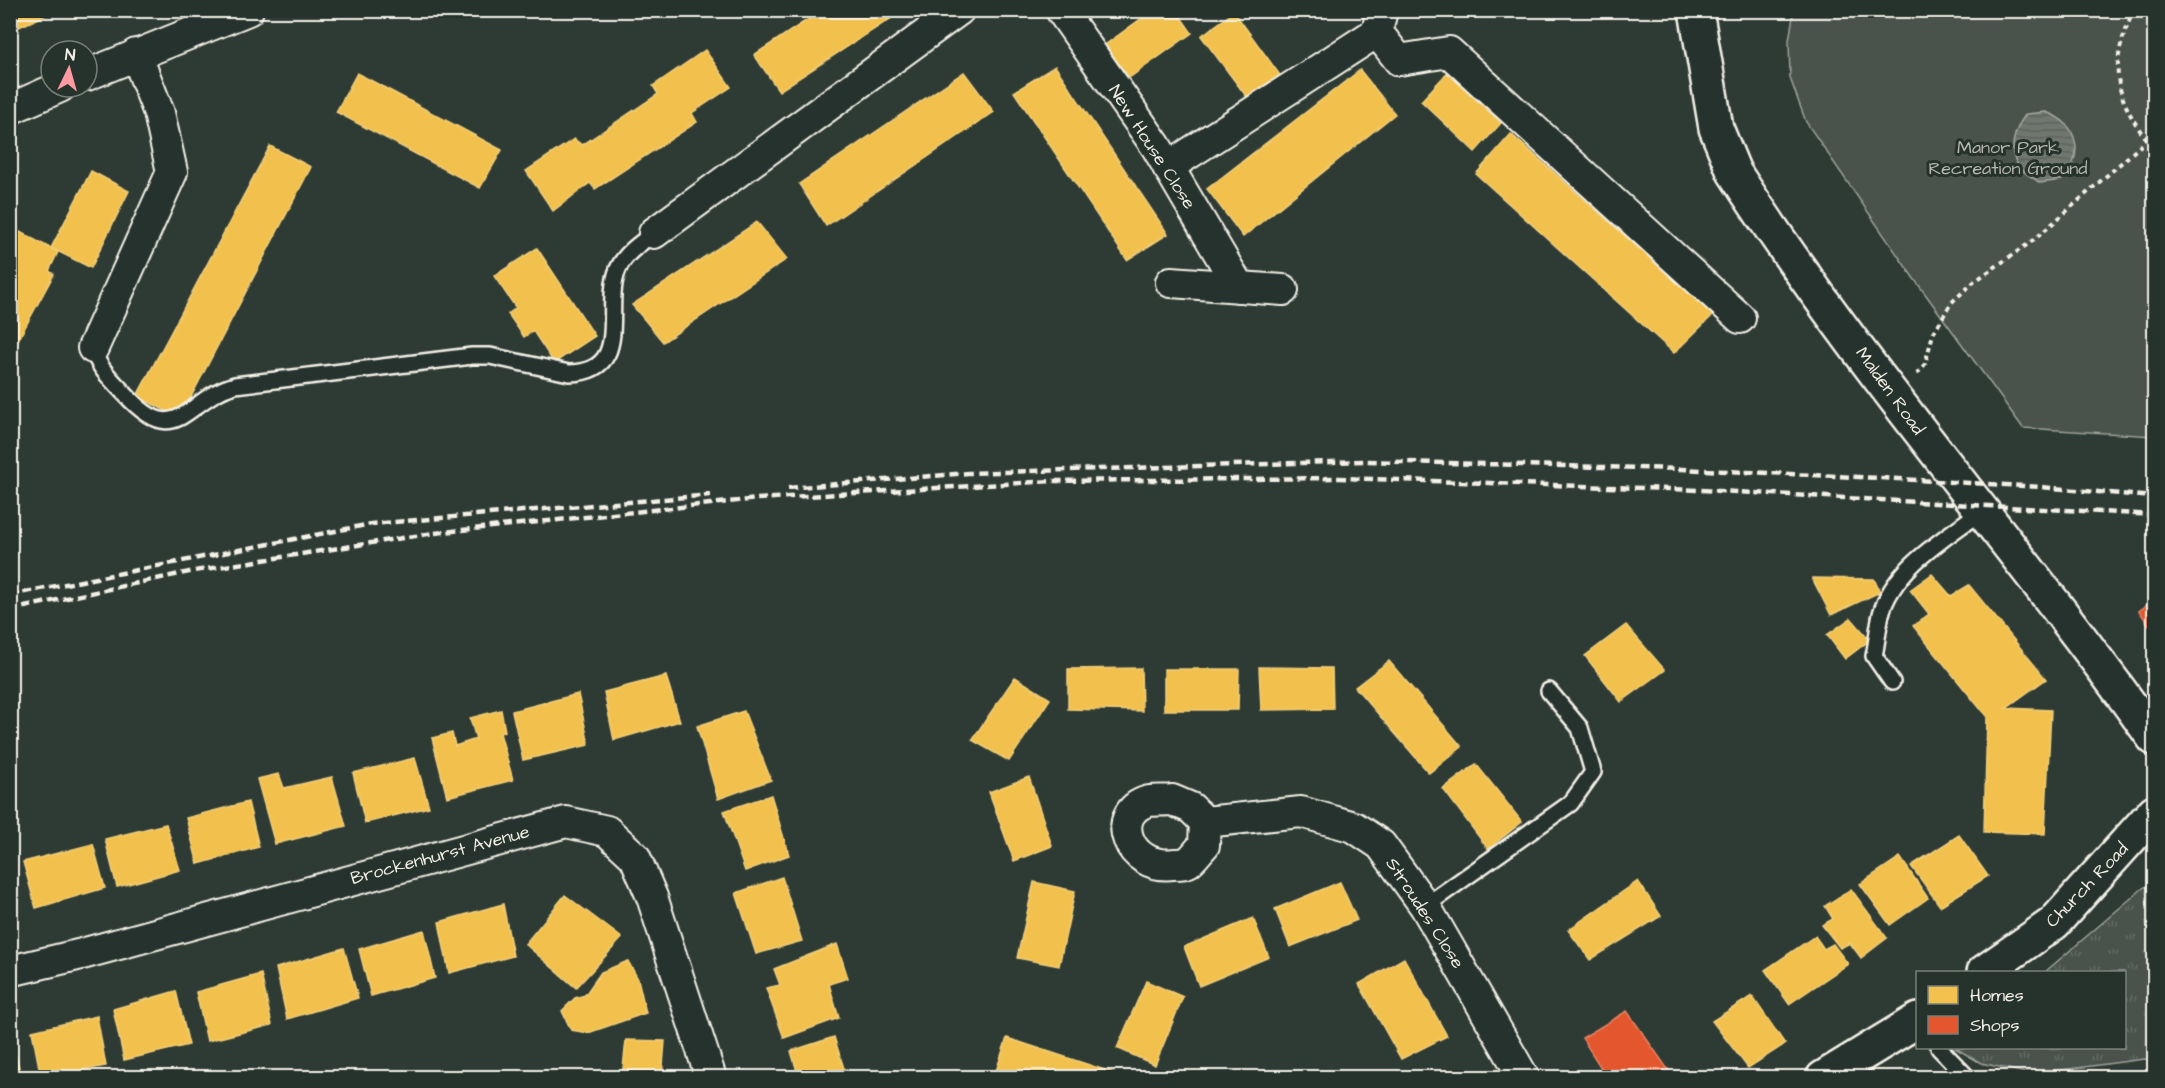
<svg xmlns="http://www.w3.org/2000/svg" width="2165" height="1088" viewBox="0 0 2165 1088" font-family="'Architects Daughter',sans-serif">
<defs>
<pattern id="grass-tufts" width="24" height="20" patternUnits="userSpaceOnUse" patternTransform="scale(1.5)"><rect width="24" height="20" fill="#48524c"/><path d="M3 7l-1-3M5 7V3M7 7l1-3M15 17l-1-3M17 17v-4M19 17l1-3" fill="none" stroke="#636b66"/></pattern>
<pattern id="water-rules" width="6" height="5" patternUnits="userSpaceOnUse" patternTransform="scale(1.5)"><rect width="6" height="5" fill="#6f7770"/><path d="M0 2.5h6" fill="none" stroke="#5c605b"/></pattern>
</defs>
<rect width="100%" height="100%" fill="#2e3b34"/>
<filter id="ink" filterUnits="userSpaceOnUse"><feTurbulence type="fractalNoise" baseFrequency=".0167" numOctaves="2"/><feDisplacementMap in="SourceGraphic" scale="12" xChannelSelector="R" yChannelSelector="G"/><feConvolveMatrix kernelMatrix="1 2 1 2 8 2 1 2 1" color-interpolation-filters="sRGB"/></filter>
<g filter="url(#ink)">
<path fill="url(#grass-tufts)" stroke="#9ea29a" stroke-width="1.5" d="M2154 882V1060L2144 1059 2031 1074 1981 1063 1955 1048H2124V972H2045L2143 888Z"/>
<path fill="#48524c" stroke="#9ea29a" stroke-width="1.5" d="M1794 11H2154V436L2023 428 1910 273 1806 122 1790 78 1789 40Z"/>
<path fill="url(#water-rules)" stroke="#a4a8a0" stroke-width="1.5" d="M2046 112C2079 124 2085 155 2062 180L2040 183C2034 178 2025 174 2020 168 2006 152 2015 128 2026 114Z"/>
<g fill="#f2c14e" stroke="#f3cf7c" stroke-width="1.5">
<path d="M10 10H57L10 31Z"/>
<path d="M822 10H904L779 91 754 55Z"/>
<path d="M1153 10H1176L1192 33 1129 78 1105 45Z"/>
<path d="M1234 12 1282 78 1249 100 1201 36Z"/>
<path d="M705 50 731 87 692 113 697 122 595 189 590 183 553 211 526 171 574 139 582 145 658 94 653 86Z"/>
<path d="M1055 66 1168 234 1127 260 1014 92Z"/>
<path d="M1360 70 1395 114 1243 237 1207 189Z"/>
<path d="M964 72 994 112 826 226 799 184Z"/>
<path d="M357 73 502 150 480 188 336 112Z"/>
<path d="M1447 73 1501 123 1475 152 1421 101Z"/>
<path d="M1511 134 1713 315 1674 353 1476 174Z"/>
<path d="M270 146 311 167 180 418 137 396Z"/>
<path d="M91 171 129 191 91 268 51 248Z"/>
<path d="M757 222 787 259 663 342 632 305Z"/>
<path d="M18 231 58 252 49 271 54 274 10 355V245Z"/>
<path d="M537 248 595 336 554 363 533 331 524 337 508 314 516 308 494 276Z"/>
<path d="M1932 574 1951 596 1969 585 2046 679 2006 708 2051 710 2045 834 1984 832 1987 717 1913 626 1929 614 1910 590Z"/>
<path d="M1812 578 1874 579 1880 592 1831 615Z"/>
<path d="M1851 618 1870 640 1845 659 1827 635Z"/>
<path d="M1626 625 1665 670 1621 702 1585 656Z"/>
<path d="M1389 661 1462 747 1429 773 1355 687Z"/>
<path d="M1259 667 1332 668 1333 709 1261 710Z"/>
<path d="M1141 668 1142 711 1068 709V669Z"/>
<path d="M1164 669H1239L1238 710H1164Z"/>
<path d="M666 676 680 721 614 740 604 692Z"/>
<path d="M1015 677 1050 699 1009 761 972 740Z"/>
<path d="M578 694 589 745 523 760 512 711Z"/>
<path d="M501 710 505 731 500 733 513 780 447 797 432 738 452 733 455 746 476 739 470 718Z"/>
<path d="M744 711 771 780 718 799 697 726Z"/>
<path d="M415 758 429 807 365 823 353 773Z"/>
<path d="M1476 764 1522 822 1488 849 1443 789Z"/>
<path d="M279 774 284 788 332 777 346 826 275 844 257 779Z"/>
<path d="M1029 777 1052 846 1014 861 989 792Z"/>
<path d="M771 795 789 855 745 871 724 811Z"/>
<path d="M248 802 259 847 198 864 186 818Z"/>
<path d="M166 824 180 870 117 887 105 839Z"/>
<path d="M1959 835 1988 876 1940 906 1911 866Z"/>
<path d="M93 844 105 888 36 908 23 862Z"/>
<path d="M1900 857 1928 898 1890 925 1860 884Z"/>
<path d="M782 877 802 941 756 954 736 893Z"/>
<path d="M1638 881 1661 916 1590 960 1568 930Z"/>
<path d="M1034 882 1075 891 1059 966 1017 958Z"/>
<path d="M1340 882 1357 920 1290 947 1275 909Z"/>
<path d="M1851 889 1887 938 1861 958 1850 943 1840 948 1822 925 1833 919 1825 906Z"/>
<path d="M565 895 622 938 576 988 525 944Z"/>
<path d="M503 904 513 956 449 973 439 922Z"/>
<path d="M1253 918 1269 957 1199 986 1184 947Z"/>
<path d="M424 930 435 978 371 996 359 949Z"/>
<path d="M1815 936 1824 949 1833 944 1848 964 1789 1004 1765 970Z"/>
<path d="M837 944 848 978 829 984 839 1018 784 1038 766 988 780 985 774 969Z"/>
<path d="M344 948 358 998 287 1019 276 968Z"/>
<path d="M1404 958 1447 1036 1401 1059 1359 984Z"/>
<path d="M628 961 638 979 646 1013 588 1033 571 1030 562 1011 575 998 585 995 601 972Z"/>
<path d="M261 974 272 1025 207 1041 196 992Z"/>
<path d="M1146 981 1183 997 1155 1065 1117 1048Z"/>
<path d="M176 991 189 1045 124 1060 113 1009Z"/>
<path d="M1752 996 1785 1044 1748 1068 1712 1021Z"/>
<path d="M97 1016 106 1066 41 1078 32 1031Z"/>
<path d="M834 1037 847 1078H799L791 1051Z"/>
<path d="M1007 1038 1114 1073 1113 1078 994 1077Z"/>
<path d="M13 1039 21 1078H10V1040Z"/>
<path d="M626 1040 665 1041 662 1078H622Z"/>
</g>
<g fill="#e4572e" stroke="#e98566" stroke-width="1.5">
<path d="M2148 604 2154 605V632L2139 611Z"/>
<path d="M1627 1011 1674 1078H1600L1605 1074 1582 1038Z"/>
</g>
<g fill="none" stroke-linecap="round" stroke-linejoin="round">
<defs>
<g id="service">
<path d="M93 348C97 367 112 380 124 393 178 453 184 399 235 385L472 356H490L569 373C634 372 602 307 618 269 625 253 641 243 654 233"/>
<path d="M1892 682 1874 656C1877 642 1878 627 1881 614 1894 567 1945 539 1981 511"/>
<path d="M1425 906 1571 803 1593 772 1580 728 1549 691"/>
<path d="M1939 1048 1968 1078"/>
</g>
<g id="minor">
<path d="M1061 10 1156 146 1239 287"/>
<path d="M1377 32 1399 60 1449 52 1740 318"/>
<path d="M87 75 248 10"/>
<path d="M10 109 60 87"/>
<path d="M1168 167 1377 32 1382 10"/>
<path d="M654 233 959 10"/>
<path d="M1171 282 1283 290"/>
<path d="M93 348 172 172 159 113 136 54"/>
<path d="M1172 800 1191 808 1205 822 1204 845C1199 850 1194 858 1188 862 1185 864 1178 864 1174 864 1128 871 1107 812 1149 801 1156 800 1165 801 1172 800Z"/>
<path d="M1205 822 1301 812 1354 827 1381 845 1425 906 1524 1078"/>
<path d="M10 971 82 954 566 822 607 831 635 857 652 897 711 1078"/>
</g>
<g id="secondary">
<path d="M1984 972 2054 923 2154 812"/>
<path d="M1823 1078 1918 1020"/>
</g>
<path id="primary" d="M1700 10 1697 16 1716 128 1734 172C1861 370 2018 547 2154 738"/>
</defs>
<use href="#service" stroke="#f4f1e8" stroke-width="20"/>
<use href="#minor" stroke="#f4f1e8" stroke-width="34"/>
<use href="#secondary" stroke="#f4f1e8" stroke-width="38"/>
<use href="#primary" stroke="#f4f1e8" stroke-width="38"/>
<g stroke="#f4f1e8" stroke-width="4" stroke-dasharray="4.5 4.5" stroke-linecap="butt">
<path d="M2134 10C2106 71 2115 98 2154 150"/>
<path d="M1917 374 1925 364 1933 334 1951 303 1975 281 2034 240 2147 140"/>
</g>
<use href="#service" stroke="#26332d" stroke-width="15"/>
<use href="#minor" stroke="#26332d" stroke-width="30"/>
<use href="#secondary" stroke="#26332d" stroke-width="33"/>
<use href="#primary" stroke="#26332d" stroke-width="33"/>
<g stroke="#f4f1e8" stroke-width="4.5" stroke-dasharray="9 4.5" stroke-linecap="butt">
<path d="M788 488 968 473 1365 461 1681 469 1879 478 2041 487 2154 497"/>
<path d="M10 595 371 524 710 495"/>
<path d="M10 610 194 571 434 533 757 499 1053 481 1340 478 1700 490 2154 515"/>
</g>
</g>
</g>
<g text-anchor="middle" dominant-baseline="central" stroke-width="6" stroke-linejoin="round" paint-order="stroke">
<g font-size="18" fill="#f4f1e8" stroke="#26332d">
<text transform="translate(1152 147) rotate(57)">New House Close</text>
<text transform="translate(1890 391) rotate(54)">Malden Road</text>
<text transform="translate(440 855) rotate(-15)">Brockenhurst Avenue</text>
<text transform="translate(2087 885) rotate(-46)">Church Road</text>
<text transform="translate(1425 913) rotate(57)">Stroudes Close</text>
</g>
<g font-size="18" fill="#b8b9b1" stroke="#26332d">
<text x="2008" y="147">Manor Park<tspan x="2008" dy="21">Recreation Ground</tspan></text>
</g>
</g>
<rect width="2165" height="1088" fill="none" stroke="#26332d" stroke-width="36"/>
<rect x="18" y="18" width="2129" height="1052" fill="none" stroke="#f4f1e8" stroke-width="2" filter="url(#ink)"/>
<rect x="1916" y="971" width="210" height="78" fill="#26332d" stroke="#787f78" stroke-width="1.5"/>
<rect x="1928" y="986" width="30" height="18" fill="#f2c14e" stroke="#787f78" stroke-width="1.5"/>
<text x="1970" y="1001" font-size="18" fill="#f4f1e8">Homes</text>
<rect x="1928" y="1016" width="30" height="18" fill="#e4572e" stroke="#787f78" stroke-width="1.5"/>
<text x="1970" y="1031" font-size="18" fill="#f4f1e8">Shops</text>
<g transform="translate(69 69) rotate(5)"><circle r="28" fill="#26332d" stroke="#787f78" stroke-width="1.5"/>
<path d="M0-4.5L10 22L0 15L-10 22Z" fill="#ff9aa2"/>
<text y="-9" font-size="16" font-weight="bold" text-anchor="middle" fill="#f4f1e8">N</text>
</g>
</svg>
